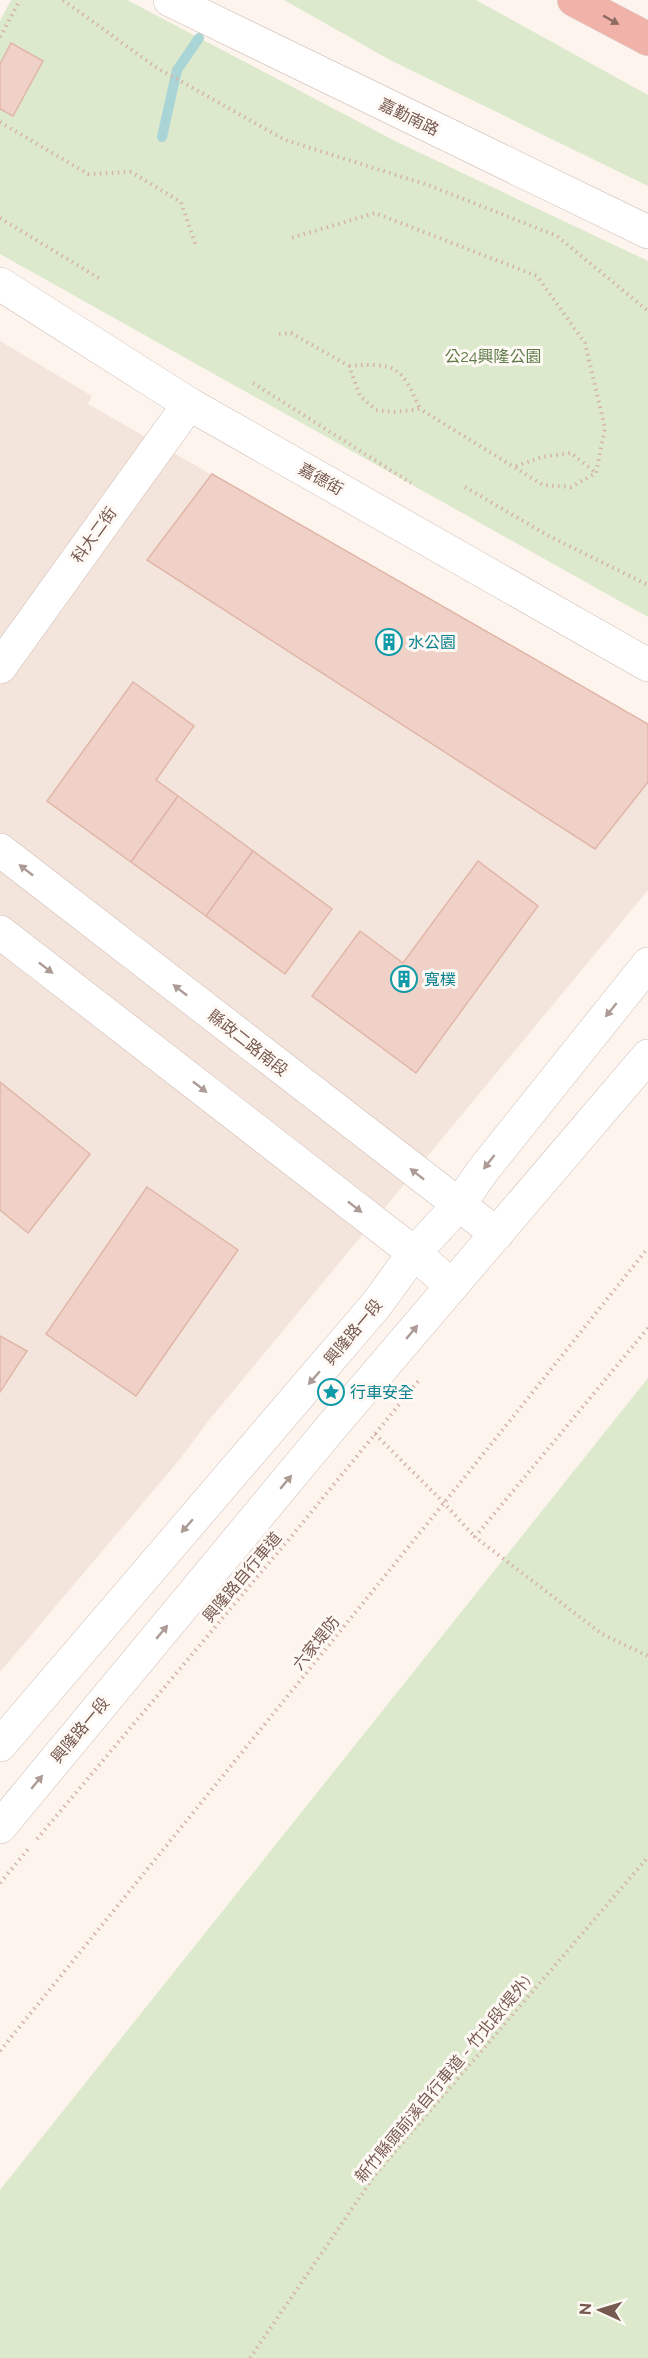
<svg xmlns="http://www.w3.org/2000/svg" width="648" height="2358" viewBox="0 0 648 2358" font-family="Raleway,'Noto Sans TC',sans-serif">
<rect width="100%" height="100%" fill="#fcf4ed"/>
<path fill="#f3e5dc" d="M0 341 92 396 88 404 648 724V890L209 1420 180 1459 0 1672Z"/>
<g fill="#dce9cc">
<path d="M11 0H127L397 142 648 261V617L0 254V21Z"/>
<path d="M284 0H476L648 95V186L390 60Z"/>
<path d="M648 1378V2358H0V2190Z"/>
</g>
<g fill="none" stroke-linecap="round" stroke-linejoin="round">
<path stroke="#a9d5d6" stroke-width="10" d="M162 137 177 70 199 38"/>
</g>
<g fill="#efd1c7" stroke="#e1b6a8" stroke-width="1.5">
<path d="M11 43 43 61 13 116 0 109V64Z"/>
<path d="M212 474 648 724V782L595 849 147 560Z"/>
<path d="M133 682 194 726 156 780 178 796 131 862 47 801Z"/>
<path d="M178 796 253 851 206 916 131 862Z"/>
<path d="M253 851 332 909 285 974 206 916Z"/>
<path d="M478 861 538 906 416 1073 312 996 360 931 403 963Z"/>
<path d="M0 1082 90 1154 28 1233 0 1210Z"/>
<path d="M147 1187 238 1250 136 1396 46 1334Z"/>
<path d="M0 1336 27 1351 0 1392Z"/>
</g>
<g fill="none" stroke-linecap="round" stroke-linejoin="round">
<defs>
<g id="minor">
<path d="M170 0 648 232"/>
<path d="M0 284 189 404 648 665"/>
<path d="M0 667 189 404"/>
<path d="M0 850 497 1234"/>
<path d="M0 932 414 1253 452 1286"/>
<path d="M0 1745 376 1305 414 1253 458 1206 484 1169 648 964"/>
<path d="M0 1827 328 1431 648 1056"/>
</g>
<path id="highway" d="M574 0 648 39"/>
</defs>
<use href="#minor" stroke="#d0bdb5" stroke-width="34"/>
<use href="#highway" stroke="#d9d1ce" stroke-width="34"/>
<g stroke="#d5b4a9" stroke-width="4" stroke-dasharray="1.5 4.5" stroke-linecap="butt">
<path d="M63 0 154 66 285 140 428 185 557 236 648 311"/>
<path d="M0 37 20 0"/>
<path d="M0 122 88 174 131 172 181 202 196 246"/>
<path d="M0 218 102 280"/>
<path d="M279 334 291 333 349 366 360 396 376 410 393 412 420 409 543 485 571 487 596 473 605 428 585 343 537 276 375 213 291 238"/>
<path d="M349 366C396 362 402 367 420 409"/>
<path d="M253 383 411 483"/>
<path d="M516 466 542 457 571 453 596 473"/>
<path d="M465 487 547 535 648 585"/>
<path d="M648 1328 475 1537 602 1634 648 1656"/>
<path d="M375 1434 444 1503 475 1537"/>
<path d="M37 1839 295 1532 420 1379"/>
<path d="M0 1883 30 1847"/>
<path d="M0 2051 444 1503 648 1248"/>
<path d="M250 2358 375 2175 648 1857"/>
</g>
<use href="#minor" stroke="#fff" stroke-width="33"/>
<use href="#highway" stroke="#f0b2a9" stroke-width="33"/>
</g>
<defs><path id="oneway-solid" d="M-6-.8H1V-3.2L6.5 0L1 3.2V.8H-6Z" transform="scale(1.5)"/></defs>
<use fill="#8e6b62" href="#oneway-solid" transform="translate(611 20) rotate(29)"/>
<g fill="#ad9b96">
<use href="#oneway-solid" transform="translate(26 870) rotate(-142)"/>
<use href="#oneway-solid" transform="translate(46 968) rotate(38)"/>
<use href="#oneway-solid" transform="translate(180 990) rotate(-142)"/>
<use href="#oneway-solid" transform="translate(611 1010) rotate(129)"/>
<use href="#oneway-solid" transform="translate(200 1087) rotate(38)"/>
<use href="#oneway-solid" transform="translate(489 1162) rotate(128)"/>
<use href="#oneway-solid" transform="translate(417 1174) rotate(-142)"/>
<use href="#oneway-solid" transform="translate(355 1207) rotate(38)"/>
<use href="#oneway-solid" transform="translate(412 1332) rotate(-50)"/>
<use href="#oneway-solid" transform="translate(314 1378) rotate(131)"/>
<use href="#oneway-solid" transform="translate(286 1482) rotate(-50)"/>
<use href="#oneway-solid" transform="translate(187 1526) rotate(131)"/>
<use href="#oneway-solid" transform="translate(162 1632) rotate(-50)"/>
<use href="#oneway-solid" transform="translate(37 1782) rotate(-50)"/>
</g>
<defs>
<symbol id="building-ring" viewBox="-11 -11 22 22"><circle r="9.5" fill="#fef9f4" stroke="#0f9aa8" stroke-width="1.5"/><path d="M-4-6H4V6H1V3H-1V6H-4ZM-2.5-4.3h1.7v1.8h-1.7ZM.8-4.3h1.7v1.8H.8ZM-2.5-1h1.7V.8h-1.7ZM.8-1h1.7V.8H.8Z" fill="#0f9aa8"/></symbol>
<symbol id="sight-ring" viewBox="-11 -11 22 22"><circle r="9.5" fill="#fef9f4" stroke="#0f9aa8" stroke-width="1.5"/><path d="M0-6L1.8-2.2L6-1.7L2.9 1.2L3.7 5.4L0 3.3L-3.7 5.4L-2.9 1.2L-6-1.7L-1.8-2.2Z" fill="#0f9aa8"/></symbol>
</defs>
<g fill-rule="evenodd">
<use href="#building-ring" x="374" y="627" width="30" height="30"/>
<use href="#building-ring" x="389" y="964" width="30" height="30"/>
<use href="#sight-ring" x="316" y="1377" width="30" height="30"/>
</g>
<g text-anchor="middle" dominant-baseline="central" stroke-width="6" stroke-linejoin="round" paint-order="stroke">
<g font-size="16" fill="#765950" stroke="#fef9f4">
<text transform="translate(409 117) rotate(26)">嘉勤南路</text>
<text transform="translate(321 479) rotate(29)">嘉德街</text>
<text transform="translate(94 535) rotate(-54)">科大二街</text>
<text transform="translate(248 1043) rotate(38)">縣政二路南段</text>
<text transform="translate(353 1332) rotate(-50)">興隆路一段</text>
<text transform="translate(242 1577) rotate(-50)">興隆路自行車道</text>
<text transform="translate(316 1643) rotate(-51)">六家堤防</text>
<text transform="translate(80 1730) rotate(-50)">興隆路一段</text>
<text transform="translate(443 2079) rotate(-50)">新竹縣頭前溪自行車道 - 竹北段(堤外)</text>
</g>
<g font-size="16" fill="#5f7b49" stroke="#fef9f4">
<text x="493" y="356">公24興隆公園</text>
</g>
<g font-size="16" fill="#0d838f" stroke="#fef9f4" text-anchor="start">
<text x="408" y="642">水公園</text>
<text x="424" y="979">寬樸</text>
<text x="350" y="1392">行車安全</text>
</g>
</g>
<g transform="translate(600 2310) rotate(274)" stroke="#fef9f4" stroke-width="4.5" paint-order="stroke">
<path d="M0-4.5L10 22L0 15L-10 22Z" fill="#765950"/>
<text y="-9" font-size="16" font-weight="bold" text-anchor="middle" fill="#765950">N</text>
</g>
</svg>
